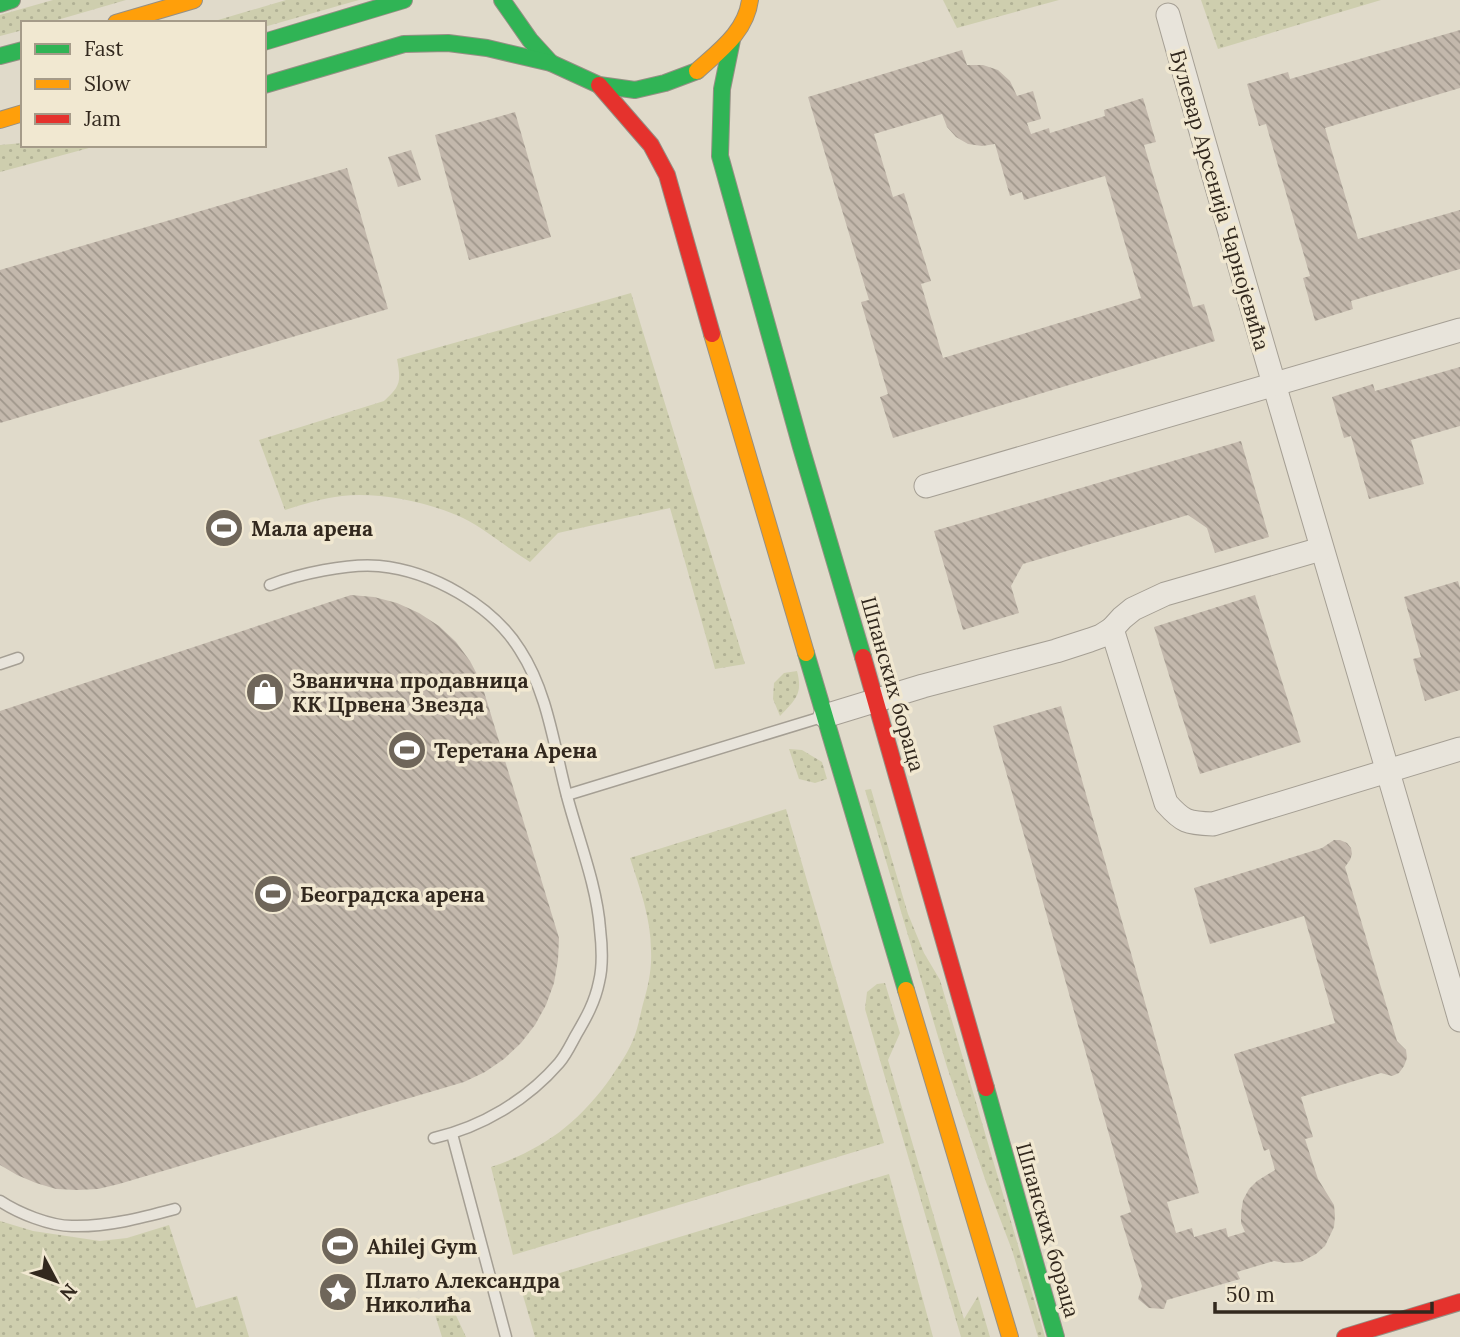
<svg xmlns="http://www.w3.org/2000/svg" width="1460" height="1337" viewBox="0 0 1460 1337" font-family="Lora,serif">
<defs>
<pattern id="green-dots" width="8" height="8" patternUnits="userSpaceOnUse" patternTransform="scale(1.75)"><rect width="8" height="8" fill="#ceceae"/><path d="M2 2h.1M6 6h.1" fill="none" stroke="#b1b195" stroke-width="1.8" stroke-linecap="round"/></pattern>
<pattern id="building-back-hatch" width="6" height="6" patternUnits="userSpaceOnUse" patternTransform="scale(1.75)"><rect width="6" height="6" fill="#c3b8ac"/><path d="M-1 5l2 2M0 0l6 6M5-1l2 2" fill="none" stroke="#9f968b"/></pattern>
</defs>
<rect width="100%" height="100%" fill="#e0daca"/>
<g fill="url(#green-dots)">
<path d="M53 0H126L47 23H23V30L0 36V15Z"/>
<path d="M286 0H359L264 27V23H208Z"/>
<path d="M943 0H1059L957 28Z"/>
<path d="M1201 0H1381L1218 49Z"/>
<path d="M23 143V145H100L0 172V145Z"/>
<path d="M631 293 745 664 715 669 670 508 558 533 530 562C507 548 487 530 463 518 429 502 379 492 342 496 323 498 304 504 285 510L259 440 384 401C401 386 401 381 397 359Z"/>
<path d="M797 671C803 694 796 699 780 716L773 699 774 683 784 673Z"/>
<path d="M789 749 802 750 822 762 827 779 815 783 799 779Z"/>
<path d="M871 789 908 914 924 953 940 980 1045 1337H1038L1012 1250 986 1182 947 1067 865 790Z"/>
<path d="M786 809 884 1143 513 1255 491 1167C544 1149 579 1123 612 1076 619 1065 628 1053 633 1040 638 1029 640 1015 643 1004 648 987 652 969 651 951 651 918 640 889 630 858Z"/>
<path d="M885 983 900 1033 888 1060 964 1319 978 1296 990 1337H961L951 1303 865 1009 867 992 877 984Z"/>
<path d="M889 1174 933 1337H535L520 1285Z"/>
<path d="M0 1221 33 1231 100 1241 127 1238 169 1225 196 1308 237 1296 249 1337H0Z"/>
<path d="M447 1304 454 1311 466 1337H442L433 1308Z"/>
</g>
<g fill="url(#building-back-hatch)" fill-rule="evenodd">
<path d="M1460 30V88L1325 128 1358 239 1460 210V269L1351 301 1353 309 1315 321 1303 278 1310 276 1266 124 1259 126 1247 84 1288 72 1290 79Z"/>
<path d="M962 50 967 65H983L998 70 1010 81 1017 96 1033 91 1041 119 1027 123 1031 134 1049 128 1050 133 1105 116 1104 110 1143 98 1156 142 1144 145 1193 307 1204 304 1215 341 893 438 880 397 888 394 861 302 869 300 808 97ZM942 114 947 127 956 137 968 144 982 146 995 144 1010 196 1022 192 1024 200 1105 176 1141 298 943 358 921 284 931 281 904 193 893 197 874 134Z"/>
<path d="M515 112 551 237 469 260 435 135Z"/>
<path d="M411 150 421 180 398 187 388 157Z"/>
<path d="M347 168 388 309 0 423V270Z"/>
<path d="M1460 367V426L1411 440 1424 484 1369 499 1351 436 1344 438 1332 397 1373 384 1375 391Z"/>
<path d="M1241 441 1269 537 1215 553 1207 528 1188 515 1023 564 1011 586 1019 613 963 630 934 531Z"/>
<path d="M1458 581 1460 588V690L1425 701 1413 659 1421 657 1404 597Z"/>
<path d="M351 595 374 597 397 603 419 613 439 626 456 642 470 661 481 682 559 938 558 960 554 983 546 1005 535 1025 521 1043 504 1059 485 1072 464 1082 119 1184 98 1189 77 1190 56 1189 36 1183 17 1175 0 1165V711Z"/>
<path d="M1255 595 1301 742 1200 774 1154 627Z"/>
<path d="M1061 706 1199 1193 1167 1202 1176 1233 1192 1228 1194 1237 1226 1228 1228 1237 1245 1232 1241 1223V1213L1243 1200 1249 1189 1257 1181 1275 1170 1269 1149 1264 1151 1234 1054 1335 1023 1304 916 1210 944 1194 888 1322 848 1334 840H1340L1347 843 1351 848 1352 854 1350 860 1345 867 1397 1041 1406 1050 1407 1058 1404 1066 1399 1073 1392 1076 1381 1073 1301 1097 1313 1137 1305 1139 1318 1179 1334 1205 1335 1216 1334 1227 1325 1246 1316 1254 1301 1262 1285 1263 1274 1261 1237 1272 1240 1279 1167 1300 1164 1309 1149 1308 1138 1299 1142 1286 1120 1216 1131 1212 993 726Z"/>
</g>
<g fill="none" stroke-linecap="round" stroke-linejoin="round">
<defs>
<g id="lane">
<path d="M270 585C298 574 349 563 379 566 432 571 492 605 520 650 548 693 554 747 567 796 578 838 597 886 600 929 602 946 603 966 599 982 595 1002 586 1018 576 1035 571 1044 566 1055 559 1063 527 1100 482 1127 434 1138"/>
<path d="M0 664 18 658"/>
<path d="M567 795 822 717"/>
<path d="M452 1134 506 1337"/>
<path d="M0 1201C18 1213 50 1226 72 1226 107 1227 141 1218 175 1209"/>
</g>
<g id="street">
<path d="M1168 15C1262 351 1364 685 1460 1020"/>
<path d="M926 486 1460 330"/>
<path d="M1112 629 1166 803C1183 822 1187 823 1213 824L1460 749"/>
<path d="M825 716 923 686 1056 651 1090 640 1101 636 1112 629 1122 618 1133 609 1165 594 1321 549"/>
</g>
<g id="fast">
<path d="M502 0 530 40 551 63"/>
<path d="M0 4 12 0"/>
<path d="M732 40 722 89 720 156 801 447 863 657"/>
<path d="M264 42 404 0"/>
<path d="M0 56 23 50"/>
<path d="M264 85 404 44 448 43 487 48 551 63 599 85 635 90 665 83 697 71"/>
<path d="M806 653 906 990"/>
<path d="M986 1088 1056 1337"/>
</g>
<g id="slow">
<path d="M116 23 194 0"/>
<path d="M697 71C719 51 746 32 750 0"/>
<path d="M0 120 23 113"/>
<path d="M712 334 806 653"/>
<path d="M906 990 1010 1337"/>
</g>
<g id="jam">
<path d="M599 85 651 145 667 175 712 334"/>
<path d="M863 657 986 1088"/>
<path d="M1345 1337 1460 1302"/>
</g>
</defs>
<use href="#lane" stroke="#a59f94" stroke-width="13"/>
<use href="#street" stroke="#a59f94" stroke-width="25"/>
<use href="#fast" stroke="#958f84" stroke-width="18"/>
<use href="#slow" stroke="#958f84" stroke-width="18"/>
<use href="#jam" stroke="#958f84" stroke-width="18"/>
<use href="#lane" stroke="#e8e4db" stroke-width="10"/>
<use href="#street" stroke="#e8e4db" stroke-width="23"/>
<use href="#fast" stroke="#30b455" stroke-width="16"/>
<use href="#slow" stroke="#ff9f0a" stroke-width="16"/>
<use href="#jam" stroke="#e5322d" stroke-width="16"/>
</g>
<defs>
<symbol id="stadium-disc" viewBox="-11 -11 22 22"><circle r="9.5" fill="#6f665a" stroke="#f1e8d1"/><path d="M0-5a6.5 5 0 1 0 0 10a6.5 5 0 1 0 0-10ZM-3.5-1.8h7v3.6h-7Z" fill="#fff"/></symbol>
<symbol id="shop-disc" viewBox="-11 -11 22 22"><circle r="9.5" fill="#6f665a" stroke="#f1e8d1"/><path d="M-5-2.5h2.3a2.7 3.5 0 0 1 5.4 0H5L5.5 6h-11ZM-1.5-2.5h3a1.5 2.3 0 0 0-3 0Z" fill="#fff"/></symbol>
<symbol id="sight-disc" viewBox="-11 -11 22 22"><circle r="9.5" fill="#6f665a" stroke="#f1e8d1"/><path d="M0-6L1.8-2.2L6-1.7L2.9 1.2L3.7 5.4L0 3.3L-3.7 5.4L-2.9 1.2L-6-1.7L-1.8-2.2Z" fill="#fff"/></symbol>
</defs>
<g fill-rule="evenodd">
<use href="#stadium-disc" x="202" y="506" width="44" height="44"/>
<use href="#shop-disc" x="243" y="670" width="44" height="44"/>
<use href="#stadium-disc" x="385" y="728" width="44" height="44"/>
<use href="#stadium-disc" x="251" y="872" width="44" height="44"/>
<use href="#stadium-disc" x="318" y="1224" width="44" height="44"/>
<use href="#sight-disc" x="316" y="1270" width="44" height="44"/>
</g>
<g text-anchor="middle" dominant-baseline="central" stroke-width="7" stroke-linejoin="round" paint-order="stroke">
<g font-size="21" fill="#32281e" stroke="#f1e8d1">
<text transform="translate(1220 200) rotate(74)">Булевар Арсенија Чарнојевића</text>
<text transform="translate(893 684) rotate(74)">Шпанских бораца</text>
<text transform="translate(1048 1230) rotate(74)">Шпанских бораца</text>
</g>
<g font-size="21" font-weight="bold" fill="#32281e" stroke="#f1e8d1" text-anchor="start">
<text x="251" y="528">Мала арена</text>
<text x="292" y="680">Званична продавница<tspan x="292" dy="24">КК Црвена Звезда</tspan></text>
<text x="434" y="750">Теретана Арена</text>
<text x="300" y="894">Београдска арена</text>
<text x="367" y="1246">Ahilej Gym</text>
<text x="365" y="1280">Плато Александра<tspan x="365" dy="24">Николића</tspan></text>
</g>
</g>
<rect x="21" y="21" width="245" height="126" fill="#f1e8d1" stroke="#a59b89" stroke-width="2"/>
<rect x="35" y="44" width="35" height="10" fill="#30b455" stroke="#a59b89" stroke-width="2"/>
<text x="84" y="56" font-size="21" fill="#32281e">Fast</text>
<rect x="35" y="79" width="35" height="10" fill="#ff9f0a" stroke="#a59b89" stroke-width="2"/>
<text x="84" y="91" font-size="21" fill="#32281e">Slow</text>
<rect x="35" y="114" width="35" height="10" fill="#e5322d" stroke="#a59b89" stroke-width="2"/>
<text x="84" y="126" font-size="21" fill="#32281e">Jam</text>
<g transform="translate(56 1281) rotate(131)" stroke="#f1e8d1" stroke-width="5" paint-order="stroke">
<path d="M0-5L12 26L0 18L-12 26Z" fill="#32281e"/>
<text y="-10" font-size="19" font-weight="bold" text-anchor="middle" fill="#32281e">N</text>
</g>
<path d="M1215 1302v10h217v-10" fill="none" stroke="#32281e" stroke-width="3.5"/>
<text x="1226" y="1302" font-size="21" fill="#32281e" stroke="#f1e8d1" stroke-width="5" paint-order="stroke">50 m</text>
</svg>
